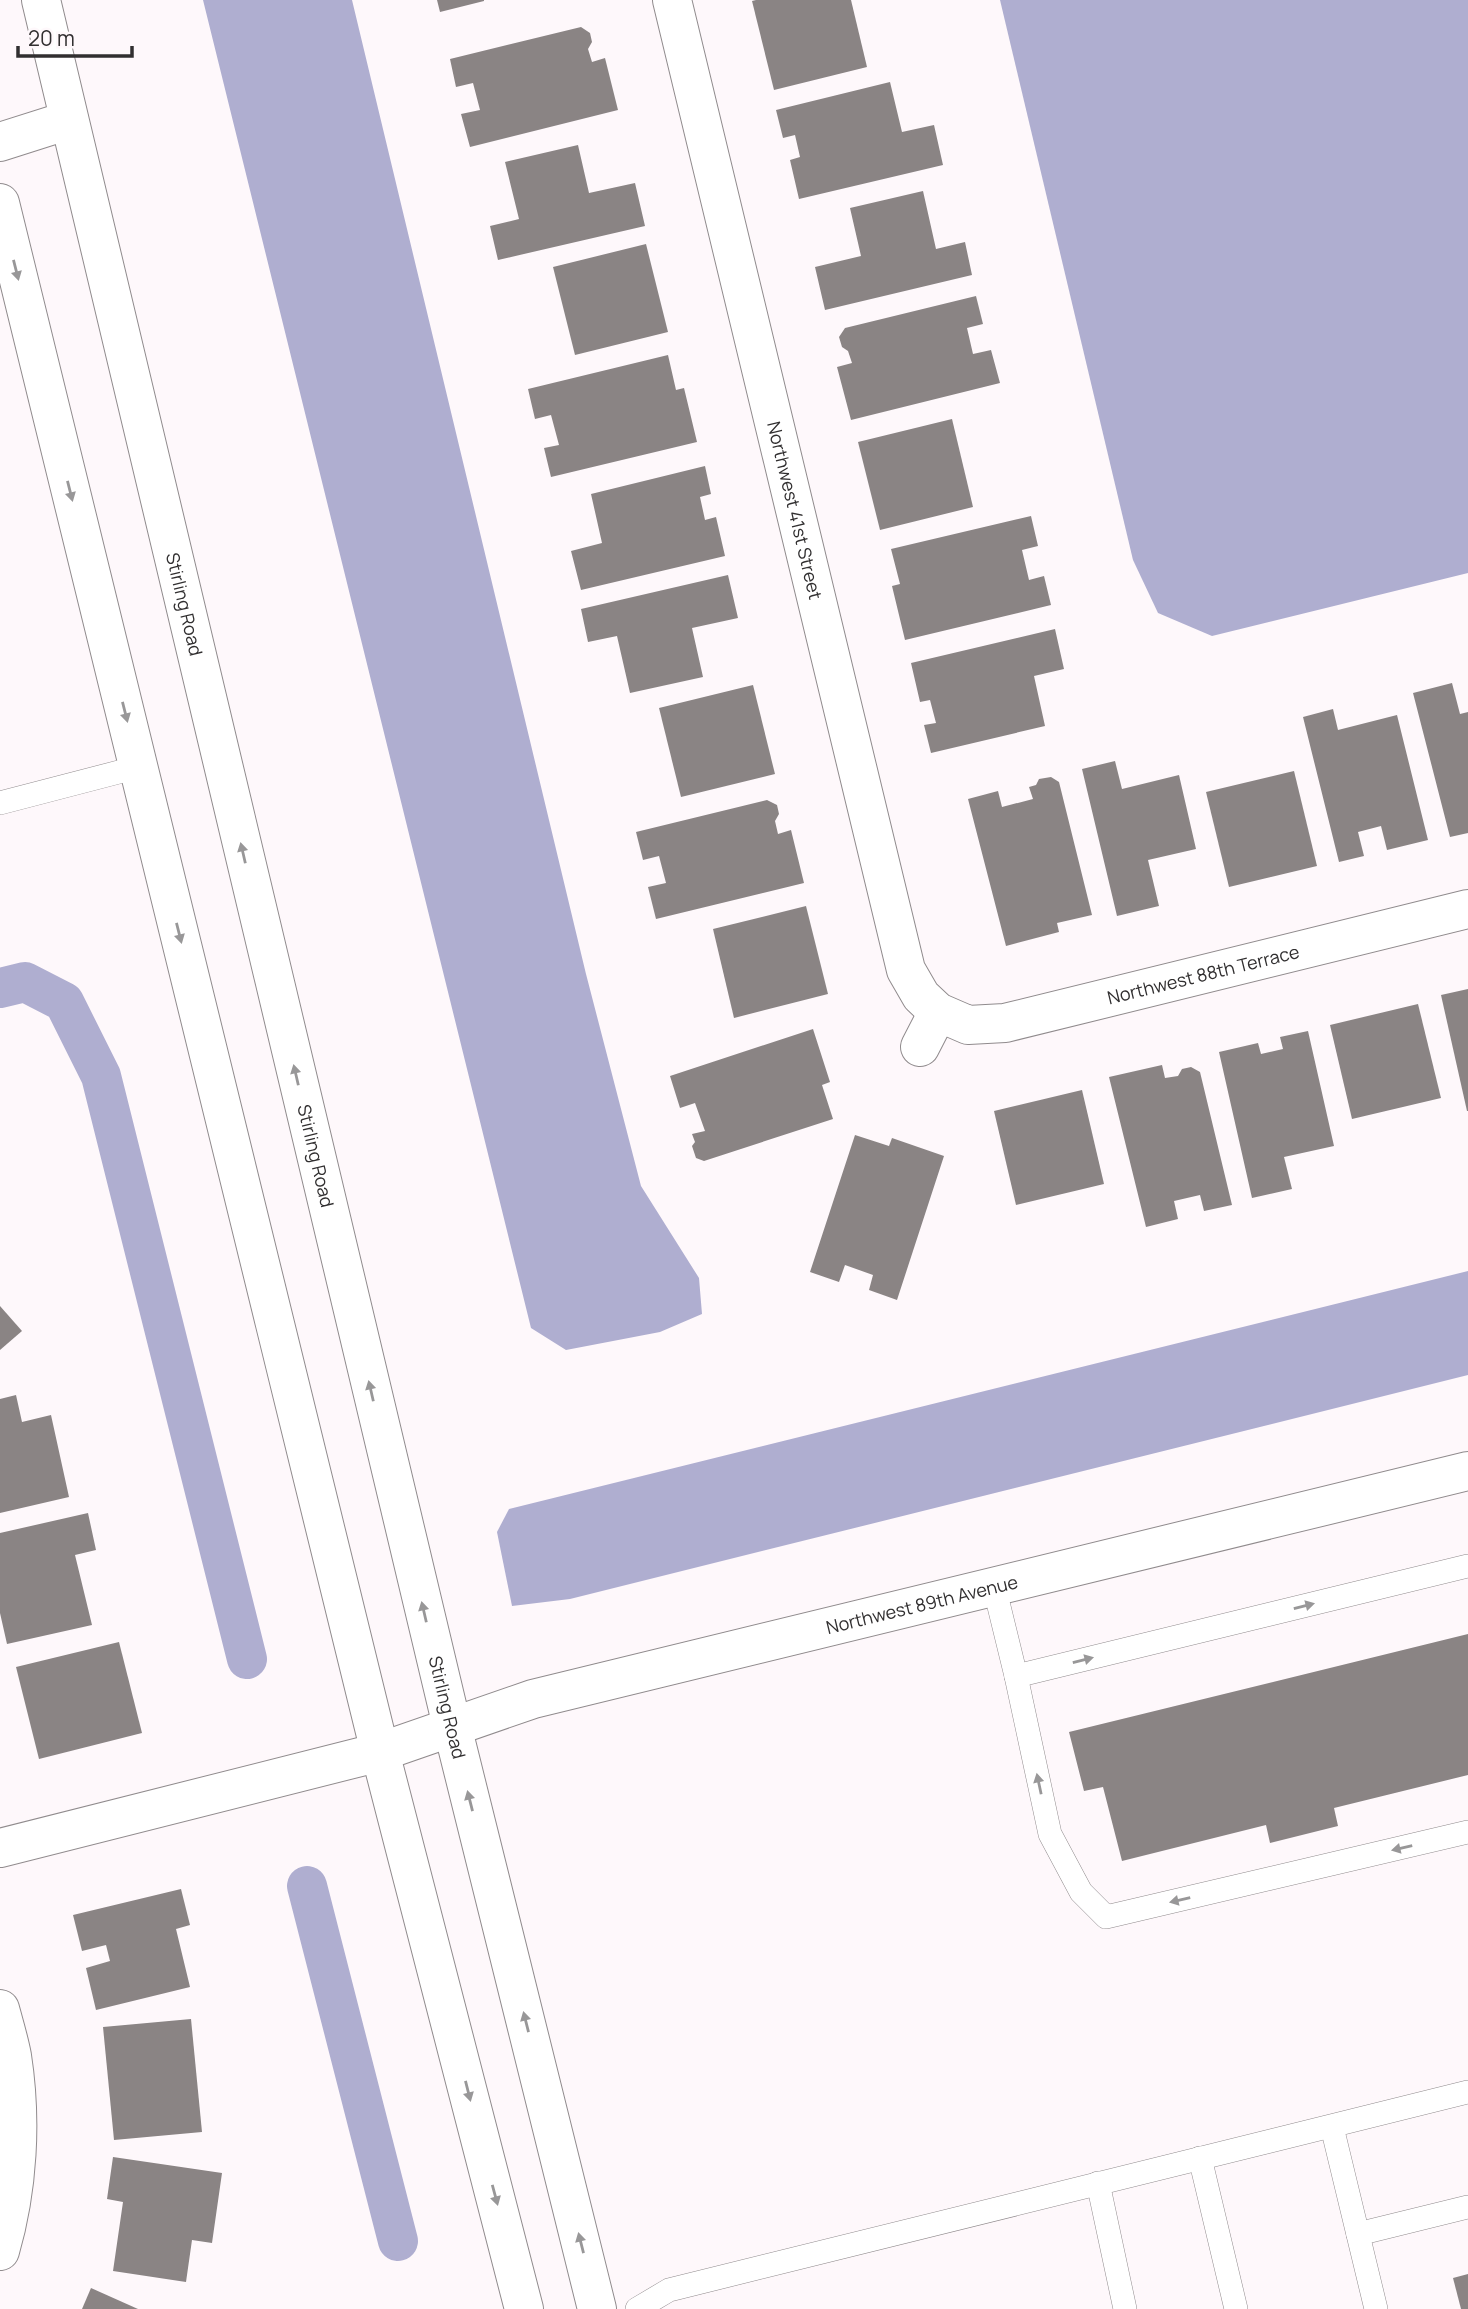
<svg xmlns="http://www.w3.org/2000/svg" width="1468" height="2309" viewBox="0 0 1468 2309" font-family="Manrope,sans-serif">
<rect width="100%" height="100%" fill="#fef8fb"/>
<g fill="#afaed0">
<path d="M203 0H352L586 974 641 1186 699 1278 702 1314 660 1332 566 1350 531 1328Z"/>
<path d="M1000 0H1468V573L1212 636 1158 613 1133 560Z"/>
<path d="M1468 1271V1375L570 1599 512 1606 497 1532 509 1509Z"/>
</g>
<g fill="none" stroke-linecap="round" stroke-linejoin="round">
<g stroke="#afaed0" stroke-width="40">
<path d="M0 988 25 982 64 1002 101 1076 247 1659"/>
<path d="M307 1886 398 2241"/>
</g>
</g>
<g fill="#8a8484">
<path d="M437 0H484V1L440 12Z"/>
<path d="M756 0H851L867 67 774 90 752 1Z"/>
<path d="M581 27 590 33 592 42 588 49 592 62 605 58 618 110 470 147 461 114 480 110 473 83 456 87 450 59Z"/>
<path d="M890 82 902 132 934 125 943 165 799 199 790 160 800 157 795 135 783 138 776 110Z"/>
<path d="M578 145 589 193 635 183 645 226 498 260 490 226 519 219 505 162Z"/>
<path d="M923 191 936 249 965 242 972 275 825 310 815 267 861 256 850 208Z"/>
<path d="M646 244 668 332 575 355 553 267Z"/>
<path d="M976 296 983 324 967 328 973 354 991 350 1000 383 851 420 837 367 852 363 848 351 842 347 839 337 845 328Z"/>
<path d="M668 355 676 390 684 388 697 442 551 477 544 448 559 445 551 415 535 419 528 389Z"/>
<path d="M952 419 973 507 880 530 858 442Z"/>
<path d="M705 466 711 494 700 497 705 520 716 517 725 556 581 590 571 551 602 543 591 494Z"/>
<path d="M1031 516 1038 546 1022 550 1029 580 1044 576 1051 605 905 640 892 586 900 584 891 549Z"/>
<path d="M728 575 738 618 692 628 703 677 630 693 617 636 588 642 581 609Z"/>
<path d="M1055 629 1064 669 1034 676 1045 726 931 753 924 725 936 723 930 700 920 702 911 663Z"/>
<path d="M1452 683 1460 714 1468 712V833L1450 837 1413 693Z"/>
<path d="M753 685 775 774 681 797 659 708Z"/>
<path d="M1333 709 1338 730 1397 715 1428 840 1387 850 1381 826 1358 832 1364 856 1339 862 1303 717Z"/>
<path d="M1115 761 1122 789 1179 775 1196 849 1148 860 1159 906 1117 916 1082 769Z"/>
<path d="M1294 771 1317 866 1229 887 1206 792Z"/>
<path d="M1051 777 1059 782 1092 915 1057 923 1059 932 1006 946 968 799 998 791 1002 807 1033 799 1029 787 1036 785 1039 779Z"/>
<path d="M767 800 777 805 779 814 775 821 778 834 791 830 804 883 656 919 648 887 666 883 659 856 643 860 636 832Z"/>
<path d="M806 906 828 994 734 1018 713 929Z"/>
<path d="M1468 989V1111H1467L1441 995Z"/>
<path d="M1418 1004 1441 1098 1352 1119 1330 1025Z"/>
<path d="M813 1029 830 1082 822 1085 833 1119 704 1161 696 1158 692 1146 695 1142 692 1134 705 1131 695 1103 680 1108 670 1076Z"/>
<path d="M1308 1031 1334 1146 1284 1157 1292 1189 1252 1198 1219 1052 1258 1043 1261 1054 1283 1049 1280 1037Z"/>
<path d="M1162 1065 1165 1078 1178 1076 1182 1069 1191 1067 1200 1072 1232 1205 1204 1211 1200 1195 1174 1201 1178 1219 1146 1227 1109 1077Z"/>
<path d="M1082 1090 1104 1184 1016 1205 994 1111Z"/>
<path d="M855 1135 889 1146 892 1138 944 1156 897 1300 869 1290 873 1275 845 1265 839 1282 810 1272Z"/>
<path d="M0 1306 22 1331 0 1350Z"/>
<path d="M16 1395 22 1422 51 1415 69 1497 0 1513V1399Z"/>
<path d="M88 1513 96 1550 75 1555 92 1625 7 1644 0 1613V1533Z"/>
<path d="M1468 1634V1775L1334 1808 1338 1826 1270 1843 1266 1825 1122 1861 1103 1787 1084 1791 1069 1732Z"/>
<path d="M119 1642 142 1733 39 1759 16 1667Z"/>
<path d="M181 1889 190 1925 176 1929 190 1987 96 2010 86 1968 110 1961 106 1945 82 1951 73 1915Z"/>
<path d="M191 2019 202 2132 114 2140 103 2027Z"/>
<path d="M113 2157 222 2173 212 2243 192 2240 186 2282 113 2271 123 2202 107 2199Z"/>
<path d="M1468 2274V2309H1461L1453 2278Z"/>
<path d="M91 2288 138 2309H82Z"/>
</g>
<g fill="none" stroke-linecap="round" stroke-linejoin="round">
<defs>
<g id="service">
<path d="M0 803 138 767"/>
<path d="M994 1586 1016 1676 1050 1834 1081 1892 1106 1917 1468 1832"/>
<path d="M1016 1676 1468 1566"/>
<path d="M1332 2127 1376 2309"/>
<path d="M1200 2158 1236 2309"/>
<path d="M1098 2183 1125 2309"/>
<path d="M1358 2234 1468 2207"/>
<path d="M637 2309 669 2290 1468 2092"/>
</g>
<g id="minor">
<path id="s1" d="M672 0 906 970 921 996 938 1012 968 1025 1005 1023 1468 909"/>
<path d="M920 1047 938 1012"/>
<path id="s2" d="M0 1848 380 1752 533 1699 1468 1471"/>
<path d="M0 2009C4 2024 9 2040 12 2056 22 2120 18 2189 0 2251"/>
</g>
<g id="primary">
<path id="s3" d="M41 0 452 1726 597 2309"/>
<path d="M0 142 69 120"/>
<path d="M0 203 380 1752 524 2309"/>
</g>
</defs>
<use href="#service" stroke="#908b8d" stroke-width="24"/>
<use href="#minor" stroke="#908b8d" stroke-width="40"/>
<use href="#primary" stroke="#908b8d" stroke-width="40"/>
<use href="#service" stroke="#fff" stroke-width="23"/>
<use href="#minor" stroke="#fff" stroke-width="38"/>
<use href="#primary" stroke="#fff" stroke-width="38"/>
</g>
<defs><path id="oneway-solid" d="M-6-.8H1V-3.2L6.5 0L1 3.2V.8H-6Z" transform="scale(1.75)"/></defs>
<g fill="#989798">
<use href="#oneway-solid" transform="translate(16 270) rotate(76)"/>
<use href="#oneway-solid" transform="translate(70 491) rotate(76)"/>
<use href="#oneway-solid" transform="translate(125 712) rotate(76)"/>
<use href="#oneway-solid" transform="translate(243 853) rotate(-103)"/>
<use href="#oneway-solid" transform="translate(179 933) rotate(76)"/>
<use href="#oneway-solid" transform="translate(296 1075) rotate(-103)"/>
<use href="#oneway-solid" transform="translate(371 1391) rotate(-103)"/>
<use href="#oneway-solid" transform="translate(1304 1606) rotate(-14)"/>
<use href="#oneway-solid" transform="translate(424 1612) rotate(-103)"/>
<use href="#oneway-solid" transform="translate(1083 1660) rotate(-14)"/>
<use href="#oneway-solid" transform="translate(1039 1784) rotate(-102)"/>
<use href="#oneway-solid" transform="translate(470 1801) rotate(-104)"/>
<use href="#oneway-solid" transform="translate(1402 1848) rotate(167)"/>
<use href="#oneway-solid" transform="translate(1180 1900) rotate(167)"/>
<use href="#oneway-solid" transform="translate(526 2022) rotate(-104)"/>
<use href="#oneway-solid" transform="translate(468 2091) rotate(76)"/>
<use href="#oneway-solid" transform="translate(495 2195) rotate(75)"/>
<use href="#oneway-solid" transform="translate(581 2243) rotate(-104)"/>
</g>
<g text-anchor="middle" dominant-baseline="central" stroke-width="6" stroke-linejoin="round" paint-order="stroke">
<g font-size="18" fill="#312f30" stroke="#fef8fb">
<text stroke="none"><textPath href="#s1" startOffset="525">Northwest 41st Street</textPath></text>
<text stroke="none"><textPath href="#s3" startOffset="621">Stirling Road</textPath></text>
<text stroke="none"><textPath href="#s1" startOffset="1325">Northwest 88th Terrace</textPath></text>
<text stroke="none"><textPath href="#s3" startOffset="1188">Stirling Road</textPath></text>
<text stroke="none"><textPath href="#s2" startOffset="954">Northwest 89th Avenue</textPath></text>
<text stroke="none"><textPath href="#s3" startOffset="1755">Stirling Road</textPath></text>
</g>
</g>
<path d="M18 46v10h114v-10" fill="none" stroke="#312f30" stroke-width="3.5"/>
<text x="28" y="46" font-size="21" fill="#312f30" stroke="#fef8fb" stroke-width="5" paint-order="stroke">20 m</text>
</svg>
